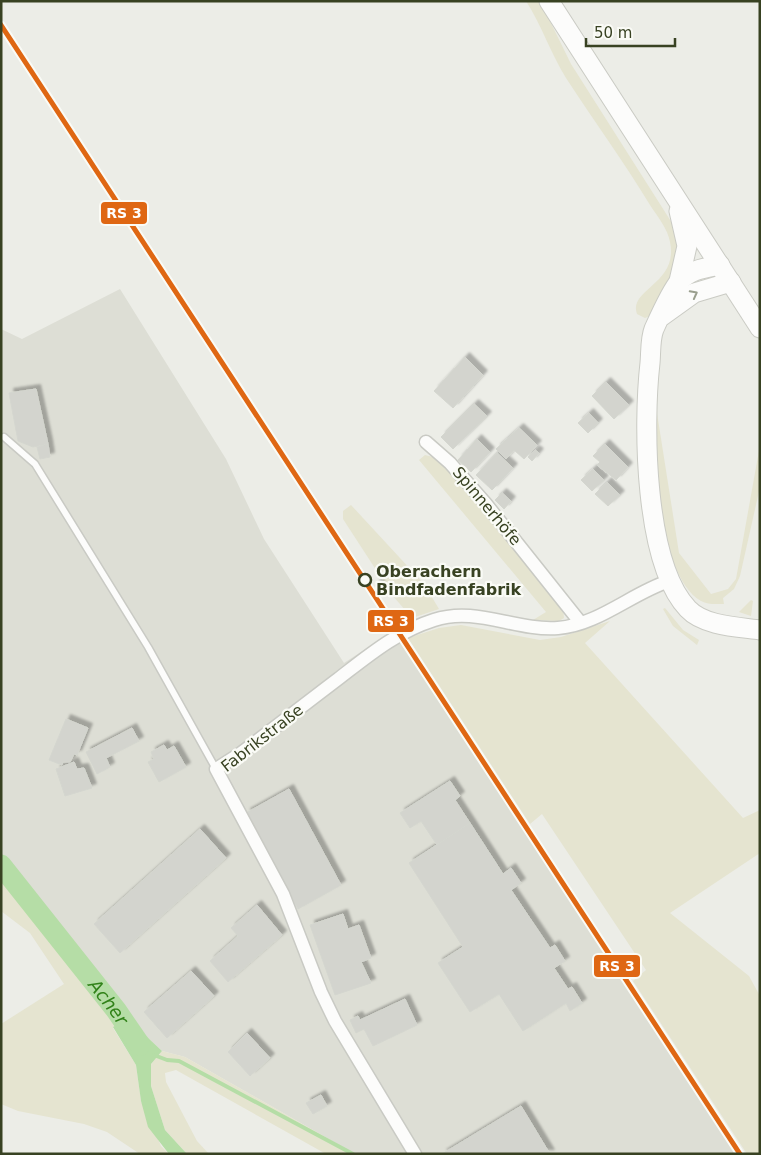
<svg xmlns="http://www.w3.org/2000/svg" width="761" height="1155" viewBox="0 0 761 1155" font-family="'DejaVu Sans',sans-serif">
<defs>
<filter id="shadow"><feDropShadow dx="4.5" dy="-4.5" stdDeviation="1" flood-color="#0004"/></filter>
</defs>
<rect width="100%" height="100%" fill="#ecede7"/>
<path fill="#ddded5" d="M120 289 226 459 264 539 344 663 393 631 736 1154H355L185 1057 162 1051 128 1019 74 941 33 896 1 855V329L22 339Z"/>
<g fill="#e5e4d0">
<path d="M526 1H538L547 15 571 64 672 223 678 237 680 260 650 316 645 318 637 314C628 289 679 284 670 242 668 229 657 216 650 205 624 162 594 121 566 78 551 54 542 26 526 1Z"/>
<path d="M654 394 679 553 711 594 728 589 736 579 760 445V487L740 576 734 589 723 598 724 604C716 604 708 605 701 601 673 586 658 516 655 486 652 456 654 424 654 394Z"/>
<path d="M425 455 441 459 563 607 564 618 559 621 533 620 546 612 419 460Z"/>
<path d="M351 505 424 584 439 609 412 618 393 596 343 519V511Z"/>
<path d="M751 600 753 601 751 616 739 612Z"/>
<path d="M665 608 683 630 699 640 697 645 673 626 663 609Z"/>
<path d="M610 621 585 643 743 818 760 810V853L670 913 749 976 760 996V1154H747L633 981 646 970 542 814 530 824 408 638 439 628 461 625 540 640 561 637Z"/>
<path d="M1 855 33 896 74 941 128 1019 113 1028 136 1065 141 1101 161 1146 169 1154H140L107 1132 84 1124 18 1111 1 1104V1024L64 984 30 933 1 911Z"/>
<path d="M162 1051 185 1057 355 1154H326L176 1070 165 1073 166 1082 197 1141 209 1154H187L165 1130 151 1086V1064Z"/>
</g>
<path fill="#b5dda6" d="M128 1019 162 1051 151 1064V1086L165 1130 187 1154H169L148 1127 141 1101 136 1065 113 1027Z"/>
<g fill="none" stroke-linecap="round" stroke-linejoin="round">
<path stroke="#b5dda6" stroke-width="4" d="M154 1055 167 1060 179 1061 353 1154"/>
<path stroke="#b5dda6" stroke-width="21" id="s1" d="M1 865 116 1010 140 1045"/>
</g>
<g fill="#d3d4ce" stroke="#d4d6cf" filter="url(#shadow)">
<path d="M465 357 483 375 453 408 434 391Z"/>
<path d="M606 382 629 405 614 419 592 396Z"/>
<path d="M36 389 48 444 33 447 18 441 9 393Z"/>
<path d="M474 404 487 416 453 449 441 437Z"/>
<path d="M589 413 598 423 588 433 578 423Z"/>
<path d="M519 428 537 445 524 459 514 450 506 459 496 449Z"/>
<path d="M477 439 490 452 471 472 458 460Z"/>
<path d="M48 444 50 457 40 459 37 447Z"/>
<path d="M605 444 628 467 616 480 597 465 600 462 593 456Z"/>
<path d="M535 450 539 453 532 461 528 457Z"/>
<path d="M497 453 513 468 492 490 476 475Z"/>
<path d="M593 469 604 480 592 491 581 480Z"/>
<path d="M607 482 620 495 608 506 595 494Z"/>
<path d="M502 493 511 501 504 509 495 500Z"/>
<path d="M378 583 383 591 380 593 375 585Z"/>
<path d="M66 719 88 728 77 755 74 754 70 762H63L62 765 49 760Z"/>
<path d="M132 728 139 741 106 758 110 767 97 774 86 752Z"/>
<path d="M164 745 167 750 174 746 186 767 159 782 148 762 154 759 151 752Z"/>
<path d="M74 762 77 769 84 768 92 788 65 796 56 769Z"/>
<path d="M450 781 460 796 455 800 470 823 437 845 421 821 410 828 400 813Z"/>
<path d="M289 789 341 885 298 909 246 813Z"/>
<path d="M470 823 503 874 511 868 521 883 511 890 550 948 555 945 565 961 554 968 568 989 572 987 582 1003 570 1011 566 1003 523 1031 499 994 470 1012 438 963 463 947 409 863Z"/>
<path d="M200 829 226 858 120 953 94 924Z"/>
<path d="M257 905 282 935 228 982 210 961 238 936 231 928Z"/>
<path d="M343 914 348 929 359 925 371 958 361 962 371 983 335 995 310 925Z"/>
<path d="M191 971 214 996 167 1038 144 1012Z"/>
<path d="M405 999 417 1025 373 1046 364 1029 356 1033 350 1020 358 1016 360 1020Z"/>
<path d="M247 1033 270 1058 250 1076 228 1052Z"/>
<path d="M321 1095 327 1106 313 1114 306 1103Z"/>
<path d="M521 1106 550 1154H442Z"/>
</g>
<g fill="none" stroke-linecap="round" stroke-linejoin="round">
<defs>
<path id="lane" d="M4 437 35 464 148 647 216 769"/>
<g id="street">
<path d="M426 442 450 463 486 504 580 622"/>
<path d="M415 1154 335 1021 321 992 283 894 216 769 241 753C273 729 305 704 338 679 368 656 396 632 434 620 476 606 515 631 558 628 598 625 632 593 669 581"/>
</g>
<g id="secondary">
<path d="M549 1 760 328"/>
<path d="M679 211 687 246 679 281"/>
<path d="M720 265C704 268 689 270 679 282 671 291 659 318 654 329 650 339 651 353 650 363 643 424 644 563 688 609 704 626 738 627 760 630"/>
<path d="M662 316 694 293 731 282"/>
</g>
</defs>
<use href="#lane" stroke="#c9cac4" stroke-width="9"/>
<use href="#street" stroke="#c9cac4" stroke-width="15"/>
<use href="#secondary" stroke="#cacbc4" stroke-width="21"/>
<use href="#lane" stroke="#fcfcfb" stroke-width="6"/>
<use href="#street" stroke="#fcfcfb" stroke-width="12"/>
<use href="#secondary" stroke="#fcfcfb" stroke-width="19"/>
<defs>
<path id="rail-1" d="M1 25 740 1154"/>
</defs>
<use href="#rail-1" stroke="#fafbf6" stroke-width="9"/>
<use href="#rail-1" stroke="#df6713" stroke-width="5"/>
</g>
<defs><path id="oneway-chevron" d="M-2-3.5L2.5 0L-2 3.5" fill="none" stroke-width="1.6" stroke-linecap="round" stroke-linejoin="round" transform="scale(1.25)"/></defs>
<use stroke="#9a9f8e" href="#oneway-chevron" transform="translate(694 294) rotate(-28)"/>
<circle fill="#fafbf6" stroke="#384222" stroke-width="2.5" cx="365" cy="580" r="6"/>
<g text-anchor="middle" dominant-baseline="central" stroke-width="4.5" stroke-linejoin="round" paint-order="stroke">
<g font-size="16" fill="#384222" stroke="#fafbf6">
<text transform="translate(487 506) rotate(50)">Spinnerhöfe</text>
<text transform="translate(262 738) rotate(-38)">Fabrikstraße</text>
</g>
<g font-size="16" font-weight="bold" fill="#384222" stroke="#fafbf6" text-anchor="start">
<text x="376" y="571">Oberachern<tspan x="376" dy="18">Bindfadenfabrik</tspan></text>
</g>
<g font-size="18" font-style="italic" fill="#318219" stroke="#fafbf6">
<text stroke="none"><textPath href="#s1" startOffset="174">Acher</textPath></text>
</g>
</g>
<g stroke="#fafbf6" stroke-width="2">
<rect x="100" y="201" width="48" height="24" rx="5" fill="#df6713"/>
<rect x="367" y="609" width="48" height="24" rx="5" fill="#df6713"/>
<rect x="593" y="954" width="48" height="24" rx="5" fill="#df6713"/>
</g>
<g font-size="14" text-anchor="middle" font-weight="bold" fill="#fff">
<text x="124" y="218">RS 3</text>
<text x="391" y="626">RS 3</text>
<text x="617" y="971">RS 3</text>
</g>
<rect width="761" height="1155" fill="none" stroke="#384222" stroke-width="5"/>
<path d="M586 38v8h89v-8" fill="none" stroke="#384222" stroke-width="2.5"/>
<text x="594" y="38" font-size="15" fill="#384222" stroke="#fafbf6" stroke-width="4" paint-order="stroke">50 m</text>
</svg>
